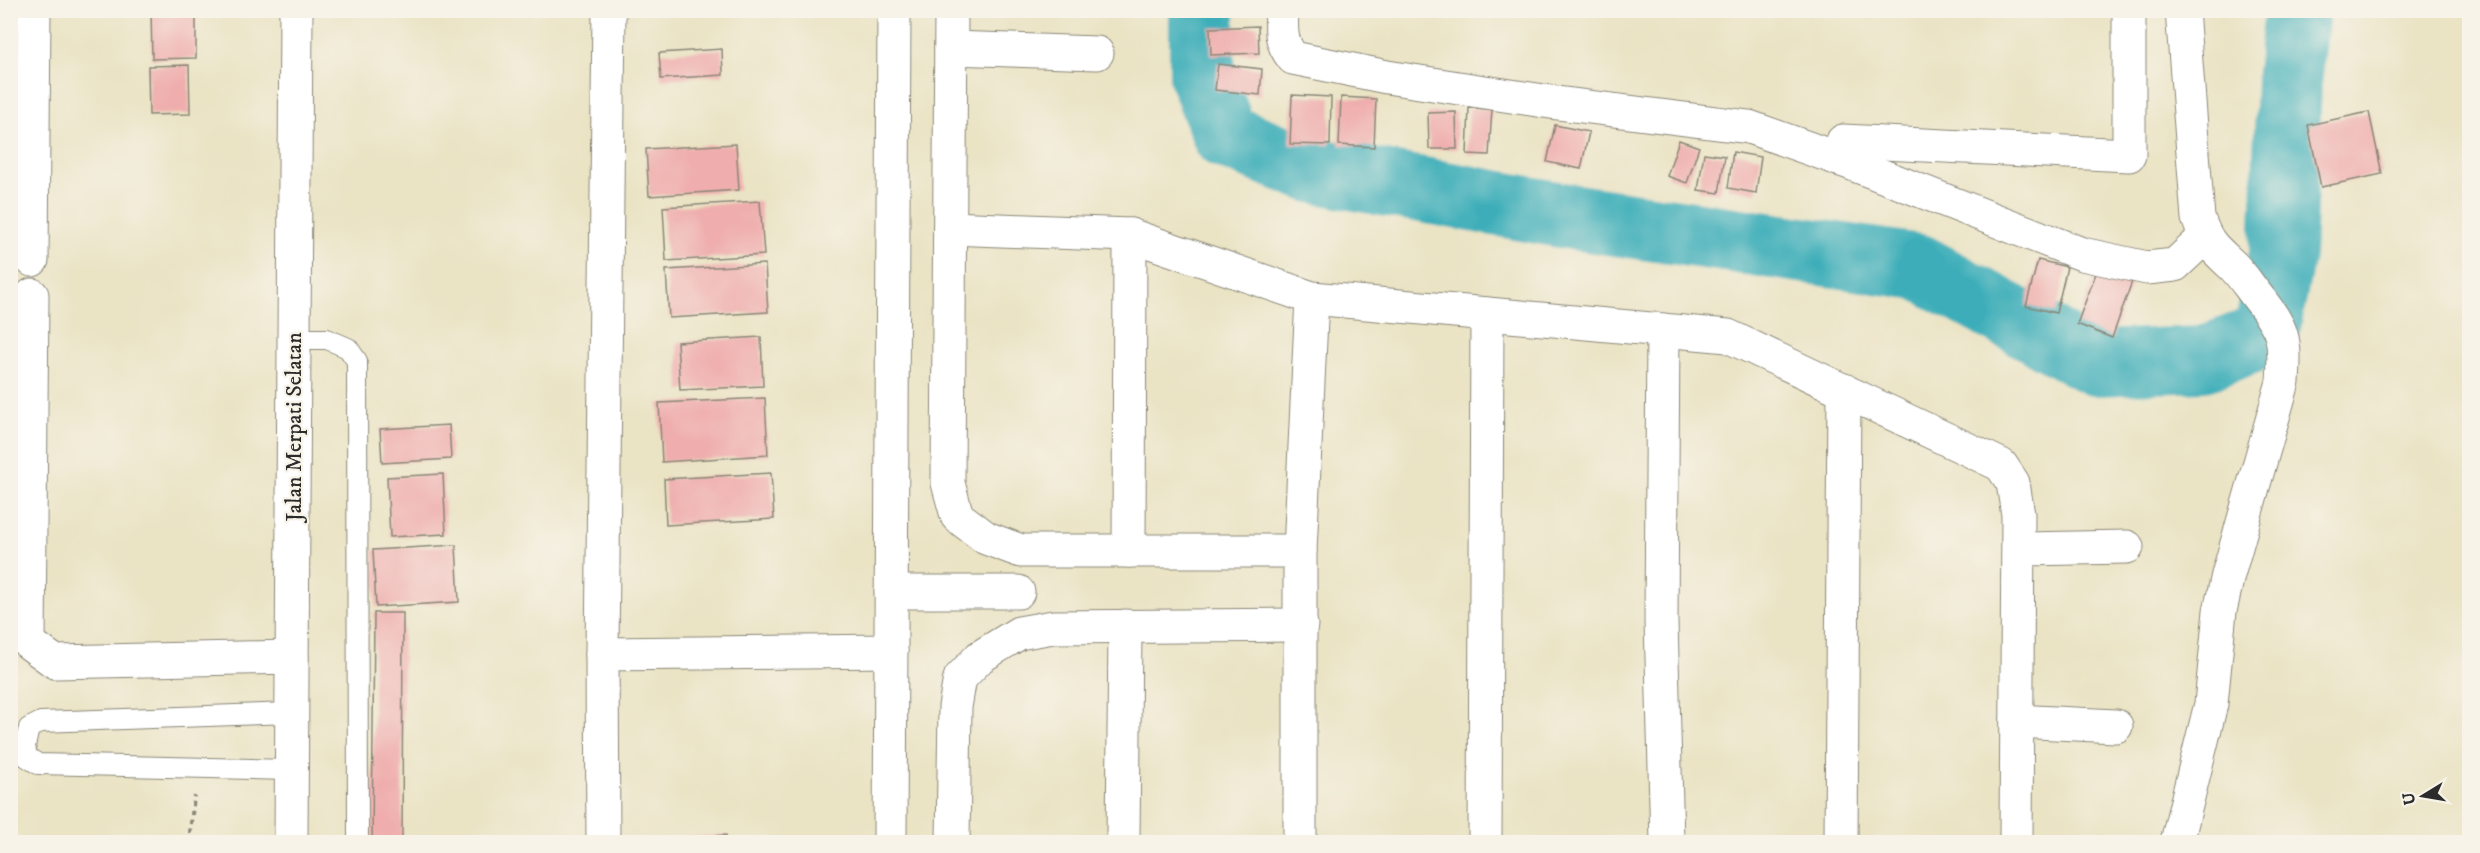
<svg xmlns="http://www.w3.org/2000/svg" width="2480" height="853" viewBox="0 0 2480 853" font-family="'IM FELL DW Pica',serif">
<rect width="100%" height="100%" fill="#f7f3e8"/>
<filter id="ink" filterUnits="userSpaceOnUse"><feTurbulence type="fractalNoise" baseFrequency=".0167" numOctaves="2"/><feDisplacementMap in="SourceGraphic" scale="12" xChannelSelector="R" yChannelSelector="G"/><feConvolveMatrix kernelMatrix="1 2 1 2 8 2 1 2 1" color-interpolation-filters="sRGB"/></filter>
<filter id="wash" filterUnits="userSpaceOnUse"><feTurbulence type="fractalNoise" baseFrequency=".008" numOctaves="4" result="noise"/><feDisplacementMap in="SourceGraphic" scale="24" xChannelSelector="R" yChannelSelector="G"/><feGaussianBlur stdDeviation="1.35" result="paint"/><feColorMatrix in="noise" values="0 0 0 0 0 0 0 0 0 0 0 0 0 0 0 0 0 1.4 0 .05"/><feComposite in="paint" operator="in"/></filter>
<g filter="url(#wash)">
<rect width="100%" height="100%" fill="#eae3c4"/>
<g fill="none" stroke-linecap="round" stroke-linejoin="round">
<path stroke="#3eaeb9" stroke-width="66" d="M1202 10V76L1225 136 1312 170 1561 215 1919 267 2095 363 2203 359 2266 335 2282 254 2289 83 2297 10"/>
</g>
<g id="blocks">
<g fill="#efaead">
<path d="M151 10H196V58L152 59Z"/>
<path d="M1258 26 1259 53 1211 55 1210 28Z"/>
<path d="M722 49 723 75 661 79 659 53Z"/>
<path d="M1218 64 1262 69 1260 95 1215 90Z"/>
<path d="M189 65 190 114 149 115 148 66Z"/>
<path d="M1292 95 1331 97 1330 145 1290 144Z"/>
<path d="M1341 97 1376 99 1374 147 1339 145Z"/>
<path d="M1469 108 1492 109 1489 155 1467 154Z"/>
<path d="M1456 112 1457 149H1429L1428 113Z"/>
<path d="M2369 112 2382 174 2321 187 2308 125Z"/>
<path d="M1555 125 1589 132 1581 169 1547 162Z"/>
<path d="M1679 140 1699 147 1687 183 1667 176Z"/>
<path d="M736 144 739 190 649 196 646 149Z"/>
<path d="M1733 152 1761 157 1756 193 1728 188Z"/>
<path d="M1704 153 1725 156 1719 193 1698 190Z"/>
<path d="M760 201 764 255 666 261 663 207Z"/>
<path d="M2038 260 2067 267 2056 313 2026 306Z"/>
<path d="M2101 260 2135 273 2112 338 2077 324Z"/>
<path d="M765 264 768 312 669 318 666 270Z"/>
<path d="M761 337 763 386 680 390 677 342Z"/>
<path d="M765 398 768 455 662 462 659 403Z"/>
<path d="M449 425 451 459 382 463 380 429Z"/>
<path d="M771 473 774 519 666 525 664 479Z"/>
<path d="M443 474 446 534 390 537 387 477Z"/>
<path d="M456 545 459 602 376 607 373 550Z"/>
<path d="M374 613H403L402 842H372Z"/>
<path d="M726 835V842H664V839Z"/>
</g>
</g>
</g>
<g filter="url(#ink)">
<use href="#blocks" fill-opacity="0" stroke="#8a8778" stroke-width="1.5"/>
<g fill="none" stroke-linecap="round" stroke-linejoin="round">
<defs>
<g id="service">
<path d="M294 339H327L348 348 357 361 358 842"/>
<path d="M291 770 38 764 27 757 25 746 29 728 41 722 292 713"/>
</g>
<g id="minor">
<path d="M951 10 948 483 957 516 986 538 1021 551H1300"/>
<path d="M1282 10C1281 30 1280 42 1293 58L1387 77 1557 103 1749 127 1847 162 2082 254 2147 268 2175 265 2205 237"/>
<path d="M951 48 1097 53"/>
<path d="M1843 141 2129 155V10"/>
<path d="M950 228 1130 235 1312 298 1728 336 2001 465 2013 483 2018 515 2016 842"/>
<path d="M32 260 34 10"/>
<path d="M32 295 29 643 55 662 292 657"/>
<path d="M1663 330 1661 621 1667 842"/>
<path d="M2019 549 2127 547"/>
<path d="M1129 551 1130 235"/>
<path d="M891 592H1018"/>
<path d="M602 654 891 651"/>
<path d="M2017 721 2116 726"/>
<path d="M603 842 602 654 609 10"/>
<path d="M890 842 894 10"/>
<path d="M953 842 955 707 960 678 980 657 1019 633 1053 627 1301 625"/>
<path d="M1123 842 1125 626"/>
<path d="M1300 842V551L1312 298"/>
<path d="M1485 842 1487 314"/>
<path d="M1841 842 1844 390"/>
<path d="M2177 842 2211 704 2220 611 2228 575 2283 382C2286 338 2284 330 2257 296 2249 286 2242 275 2233 266 2213 247 2208 245 2198 218L2182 10"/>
</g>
<path id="tertiary" d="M291 842 296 10"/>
</defs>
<use href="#service" stroke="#8a8778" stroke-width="22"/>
<use href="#minor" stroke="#8a8778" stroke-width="35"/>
<use href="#tertiary" stroke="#8a8778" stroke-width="35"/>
<path stroke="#8a8778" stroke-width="4" stroke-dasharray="4.5 4.5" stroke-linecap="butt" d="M189 842 194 796"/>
<use href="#service" stroke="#fff" stroke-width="20"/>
<use href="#minor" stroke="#fff" stroke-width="33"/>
<use href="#tertiary" stroke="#fff" stroke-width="33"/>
</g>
</g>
<g text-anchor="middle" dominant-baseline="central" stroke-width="4.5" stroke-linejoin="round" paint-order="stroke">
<g font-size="22" fill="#2b2b2b" stroke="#f7f3e8">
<text transform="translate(294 427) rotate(-90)">Jalan Merpati Selatan</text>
</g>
</g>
<rect width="2480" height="853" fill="none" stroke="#f7f3e8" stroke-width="36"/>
<g transform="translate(2423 796) rotate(259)" stroke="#f7f3e8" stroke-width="4.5" paint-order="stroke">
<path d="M0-4.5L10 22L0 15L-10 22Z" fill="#2b2b2b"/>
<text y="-9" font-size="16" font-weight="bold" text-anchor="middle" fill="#2b2b2b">U</text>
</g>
</svg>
